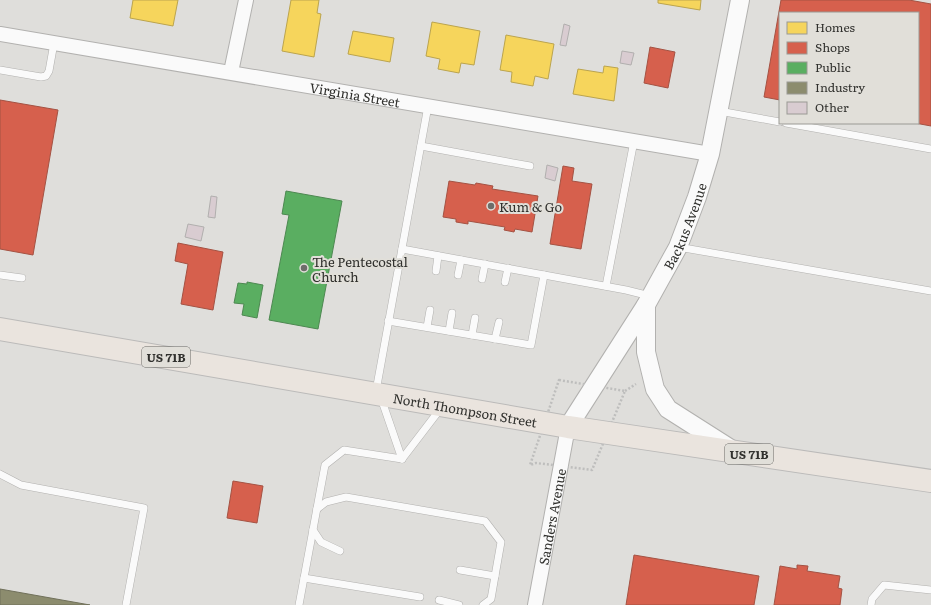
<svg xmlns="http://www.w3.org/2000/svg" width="931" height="605" viewBox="0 0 931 605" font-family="Literata,serif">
<rect width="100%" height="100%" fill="#dfdedb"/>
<g fill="#f6d55c" stroke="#bba44e">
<path d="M133 0H178L173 26 130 18Z"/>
<path d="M291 0H319L317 13 321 14 314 57 282 51Z"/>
<path d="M658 0H701L700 10 658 3Z"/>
<path d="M432 22 480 31 474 65 461 63 459 73 438 69 440 59 426 56Z"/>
<path d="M353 31 394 38 390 62 348 54Z"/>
<path d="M506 35 554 44 548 79 535 76 533 86 511 82 512 72 500 70Z"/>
<path d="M604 66 618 68 614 101 573 94 578 69 603 73Z"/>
</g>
<g fill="#d6604d" stroke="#a45243">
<path d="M781 0H909L931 4V126L915 123H918V13H780V100L764 97Z"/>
<path d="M650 47 675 52 668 88 644 83Z"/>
<path d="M0 100 58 110 33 255 0 249Z"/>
<path d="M563 166 574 168 572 181 592 184 581 249 550 244Z"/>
<path d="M449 181 475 185 476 183 493 186 492 189 538 196 532 232 515 229 514 232 504 230 505 227 468 221V224L456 222V219L443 217Z"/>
<path d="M178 243 223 252 213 310 181 304 188 264 175 261Z"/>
<path d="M233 481 263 486 257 523 227 518Z"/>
<path d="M634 555 759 576 754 605H626Z"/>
<path d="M797 565 808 566 807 571 840 576 838 588 842 589 840 605H774L780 566 797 569Z"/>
</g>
<g fill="#5aae61" stroke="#4d8851">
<path d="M286 191 342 201 318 329 269 320 289 215 282 214Z"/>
<path d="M247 282 263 285 257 318 242 315 244 304 234 303 238 283 247 284Z"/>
</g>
<path fill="#8c8c6e" stroke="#70705a" d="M0 589 90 605H0Z"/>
<g fill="#d9ccd1" stroke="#b1afae">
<path d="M564 24 570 26 566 46 560 45Z"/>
<path d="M622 51 634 53 631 65 620 63Z"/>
<path d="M547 165 558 168 555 181 545 178Z"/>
<path d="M211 196 217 197 215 218 208 217Z"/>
<path d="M188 224 204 227 201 241 185 237Z"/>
</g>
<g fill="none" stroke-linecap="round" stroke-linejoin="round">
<defs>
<g id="service">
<path d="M0 70 41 77 46 76 49 71 54 43"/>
<path d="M719 111 780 122"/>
<path d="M786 123 931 149"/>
<path d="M421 146 530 166"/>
<path d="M678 247 931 291"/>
<path d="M402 249 626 290 650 296"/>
<path d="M436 271 438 256"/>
<path d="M0 275 22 278"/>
<path d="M458 275 461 260"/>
<path d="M482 279 485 264"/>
<path d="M505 282 508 268"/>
<path d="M606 286 634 141"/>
<path d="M388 321 531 345 544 275"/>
<path d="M427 327 430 310"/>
<path d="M449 331 452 313"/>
<path d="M472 335 475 318"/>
<path d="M495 339 499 322"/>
<path d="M376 391 428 106"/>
<path d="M381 398 402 459"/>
<path d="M402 459 441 408"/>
<path d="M0 474 21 485 144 508 126 605"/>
<path d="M317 509 326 502 346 497 485 521 501 542 495 576"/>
<path d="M313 530 321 542 340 551"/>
<path d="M460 570 495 576 491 599 483 605"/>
<path d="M304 578 420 597"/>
<path d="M439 600 459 605"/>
<path d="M299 605 325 465 344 450 402 459"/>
<path d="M871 605 872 599 884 585 931 590"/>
</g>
<g id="minor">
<path id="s1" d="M0 34 710 154"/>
<path d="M231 72 246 0"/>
<path id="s2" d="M535 605 568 427"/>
</g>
<g id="tertiary">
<path d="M646 305V352L655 389 668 409 734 451"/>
<path id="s3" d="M568 427 646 305 678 247 697 197 710 154 740 0"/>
</g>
<g id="primary">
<path id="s4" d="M0 329 568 427 931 481"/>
</g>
</defs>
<use href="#service" stroke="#b2b1af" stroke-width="8"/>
<use href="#minor" stroke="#b2b1af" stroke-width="16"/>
<use href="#tertiary" stroke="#b2b1af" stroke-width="20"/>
<use href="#primary" stroke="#bbbab9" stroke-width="24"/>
<g stroke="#bebebd" stroke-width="2.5" stroke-dasharray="2 2" stroke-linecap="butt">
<path d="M559 380 625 391 592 470 536 463 530 465Z"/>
<path d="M625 391 636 384"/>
</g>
<use href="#service" stroke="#fafafa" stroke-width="7"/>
<use href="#minor" stroke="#fafafa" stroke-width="14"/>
<use href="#tertiary" stroke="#fafafa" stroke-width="18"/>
<use href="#primary" stroke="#eae4de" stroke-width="22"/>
</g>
<g fill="#6d6d6a" stroke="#e1dfd9" stroke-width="1.5">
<circle cx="491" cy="206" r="4"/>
<circle cx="304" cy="268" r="4"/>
</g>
<g text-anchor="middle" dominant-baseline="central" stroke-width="4" stroke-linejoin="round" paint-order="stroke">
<g fill="#e1dfd9" stroke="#656461" stroke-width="1">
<rect x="142" y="347" width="48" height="20" rx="3"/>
<rect x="725" y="444" width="48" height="20" rx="3"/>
</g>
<g font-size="12" font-weight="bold" fill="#30302d">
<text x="166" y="357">US 71B</text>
<text x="749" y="454">US 71B</text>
</g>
<g font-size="13" fill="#30302d" stroke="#e1dfd9">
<text stroke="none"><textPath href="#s1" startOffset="360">Virginia Street</textPath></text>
<text stroke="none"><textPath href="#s3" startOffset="233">Backus Avenue</textPath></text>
<text stroke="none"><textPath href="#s4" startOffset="472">North Thompson Street</textPath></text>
<text stroke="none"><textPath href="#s2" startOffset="90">Sanders Avenue</textPath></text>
</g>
<g font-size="13" fill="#30302d" stroke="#e1dfd9" text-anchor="start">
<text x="499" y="206">Kum &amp; Go</text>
<text x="312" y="261">The Pentecostal<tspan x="312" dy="15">Church</tspan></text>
</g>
</g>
<rect x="779" y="12" width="140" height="112" fill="#e1dfd9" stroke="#9a9994"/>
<rect x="787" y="22" width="20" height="12" fill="#f6d55c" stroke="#9a9994"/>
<text x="815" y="32" font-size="12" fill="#30302d">Homes</text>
<rect x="787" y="42" width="20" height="12" fill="#d6604d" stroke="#9a9994"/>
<text x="815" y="52" font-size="12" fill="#30302d">Shops</text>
<rect x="787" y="62" width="20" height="12" fill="#5aae61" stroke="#9a9994"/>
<text x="815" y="72" font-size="12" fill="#30302d">Public</text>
<rect x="787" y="82" width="20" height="12" fill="#8c8c6e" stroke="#9a9994"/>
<text x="815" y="92" font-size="12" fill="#30302d">Industry</text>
<rect x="787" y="102" width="20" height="12" fill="#d9ccd1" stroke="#9a9994"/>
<text x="815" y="112" font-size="12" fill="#30302d">Other</text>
</svg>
